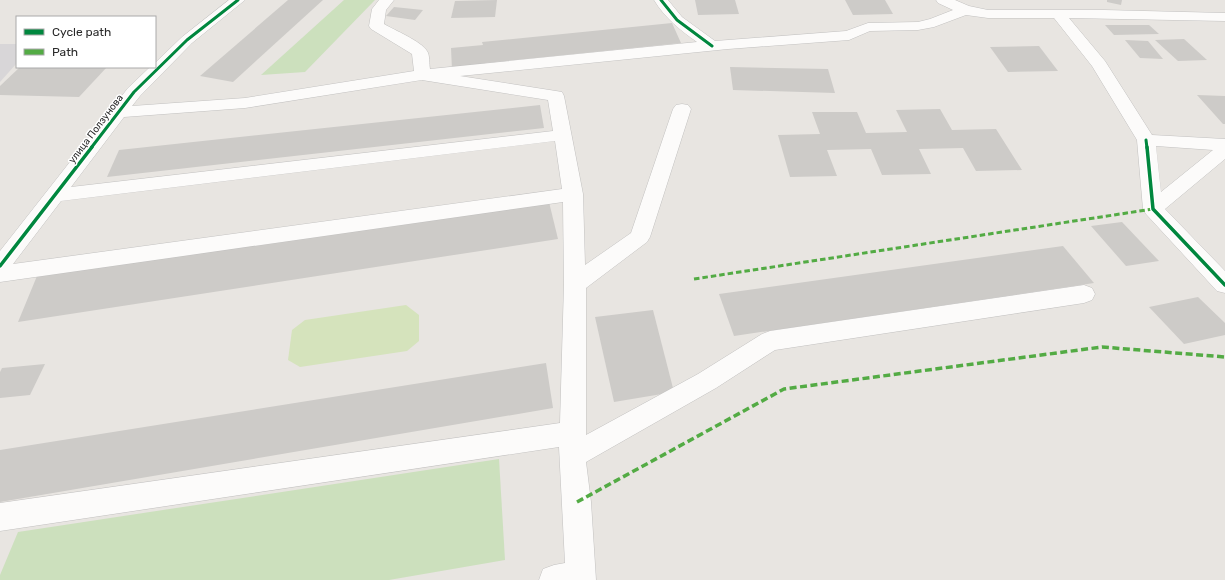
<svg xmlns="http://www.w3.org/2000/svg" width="1225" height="580" viewBox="0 0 1225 580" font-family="Rubik,sans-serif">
<rect width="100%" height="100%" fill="#e8e5e1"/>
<path fill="#d8d6d8" d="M0 44H17V63L0 82Z"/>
<g fill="#cce0bd">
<path d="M344 0H375L305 72 261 75Z"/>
<path d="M499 459 505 560 389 580H0V575L18 532Z"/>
</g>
<path fill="#d5e3bc" d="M406 305 419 315V341L407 351 300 367 288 360 292 330 305 320Z"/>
<g fill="#cdcbc8">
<path d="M288 0H323L233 82 200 76Z"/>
<path d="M497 0 495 17 451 18 455 1Z"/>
<path d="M695 0H735L739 14 698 15Z"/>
<path d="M845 0H885L893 14 853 15Z"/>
<path d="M1107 0H1122L1121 5 1107 2Z"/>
<path d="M394 7 423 10 415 20 386 16Z"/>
<path d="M672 23 681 43 485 63V66L452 70 451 48 483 45 482 42Z"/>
<path d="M1105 25H1149L1159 34 1114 35Z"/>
<path d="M1184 39 1207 60 1178 61 1155 40Z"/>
<path d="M1125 40 1148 41 1163 59 1140 58Z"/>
<path d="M1039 46 1058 71 1008 72 990 47Z"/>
<path d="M20 67H107L79 97 0 95V86Z"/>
<path d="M730 67 828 69 835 93 733 90Z"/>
<path d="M1197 95 1225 96V124H1223Z"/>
<path d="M540 105 544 128 107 177 119 150Z"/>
<path d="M940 109 952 130 996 129 1022 170 976 171 963 148 919 149 931 174 882 175 871 149 827 150 837 176 790 177 778 135 820 134 812 112H857L866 133 907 132 896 110Z"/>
<path d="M549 202 558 239 18 322 37 276Z"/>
<path d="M1122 222 1159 261 1126 266 1091 226Z"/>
<path d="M1063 246 1094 283 734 336 719 294Z"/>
<path d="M1198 297 1225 323V335L1184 344 1149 307Z"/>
<path d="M653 310 674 392 614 402 595 317Z"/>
<path d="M546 363 553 408 0 502V450Z"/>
<path d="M45 364 30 395 0 398V372L2 368Z"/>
</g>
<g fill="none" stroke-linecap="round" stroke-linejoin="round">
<defs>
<path id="minor" d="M229 0H245L192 43 140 96 132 106 245 98 414 71 412 54 371 29 369 26 372 9 379 0H394L386 10 384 24C394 30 421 41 427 51 430 55 429 64 430 69L697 42C680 30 665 18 654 0H668L682 17 715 41 846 31 868 23 918 22 930 19 953 10 938 3 936 0H955L969 6 988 10H1104L1225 13V21L1069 18 1105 61 1152 135 1225 139V159L1165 209 1225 271V293L1217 291 1146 214 1143 209 1137 140 1092 66 1054 18H988L966 15 934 27 918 30 870 31 849 40 728 49 460 76 556 91 562 92 564 96 583 194 585 265 631 233 673 109 676 105 682 104 688 105 691 109 650 237 647 242 586 288V435L698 374 762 334 770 331 1084 285 1092 288 1095 294 1092 300 1084 303 775 350 716 388 586 462 591 502 596 580H539L543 569 554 565 565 563 559 447 0 531V503L560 423 564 284 563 202 0 282V251L128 88 150 67H155V63L182 37ZM422 80 548 100 553 131 71 187 124 117 245 108ZM555 141 562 189 13 264 61 201ZM1156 146 1213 150 1161 192Z"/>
</defs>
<use href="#minor" stroke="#c2c1c0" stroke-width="1"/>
<use href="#minor" fill="#fcfbfa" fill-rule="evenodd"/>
<path stroke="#53ab44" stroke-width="3" stroke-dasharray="5.5 3" stroke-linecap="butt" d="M694 279 1153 209"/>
<path stroke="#53ab44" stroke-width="3.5" stroke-dasharray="7 3.5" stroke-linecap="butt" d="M577 502 784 389 1102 347 1225 357"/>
<defs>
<g id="cycleway-far1">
<path d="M661 0 677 20 712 46"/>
<path d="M1146 140 1147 148"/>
<path d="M91 148 134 92 187 40 238 0"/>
</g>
<g id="cycleway">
<path d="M1147 147 1153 209 1225 285"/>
<path d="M0 266 92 147"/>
</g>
</defs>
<use href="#cycleway-far1" stroke="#fff" stroke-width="5"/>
<use href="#cycleway" stroke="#fff" stroke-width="6"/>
<use href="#cycleway-far1" stroke="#00873e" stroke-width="3"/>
<use href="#cycleway" stroke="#00873e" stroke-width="3.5"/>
</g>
<g text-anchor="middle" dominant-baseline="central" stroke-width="3" stroke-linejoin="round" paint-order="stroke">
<g font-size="10" fill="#2a2a2a" stroke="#fff">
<text transform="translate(96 129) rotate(-53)">улица Ползунова</text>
</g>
</g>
<rect x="16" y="16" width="140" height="52" fill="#ffffff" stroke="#aaaaaa"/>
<rect x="24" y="29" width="20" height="6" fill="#00873e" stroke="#aaaaaa"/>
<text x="52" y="36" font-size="12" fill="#2a2a2a">Cycle path</text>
<rect x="24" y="49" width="20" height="6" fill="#53ab44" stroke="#aaaaaa"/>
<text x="52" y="56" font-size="12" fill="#2a2a2a">Path</text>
</svg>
